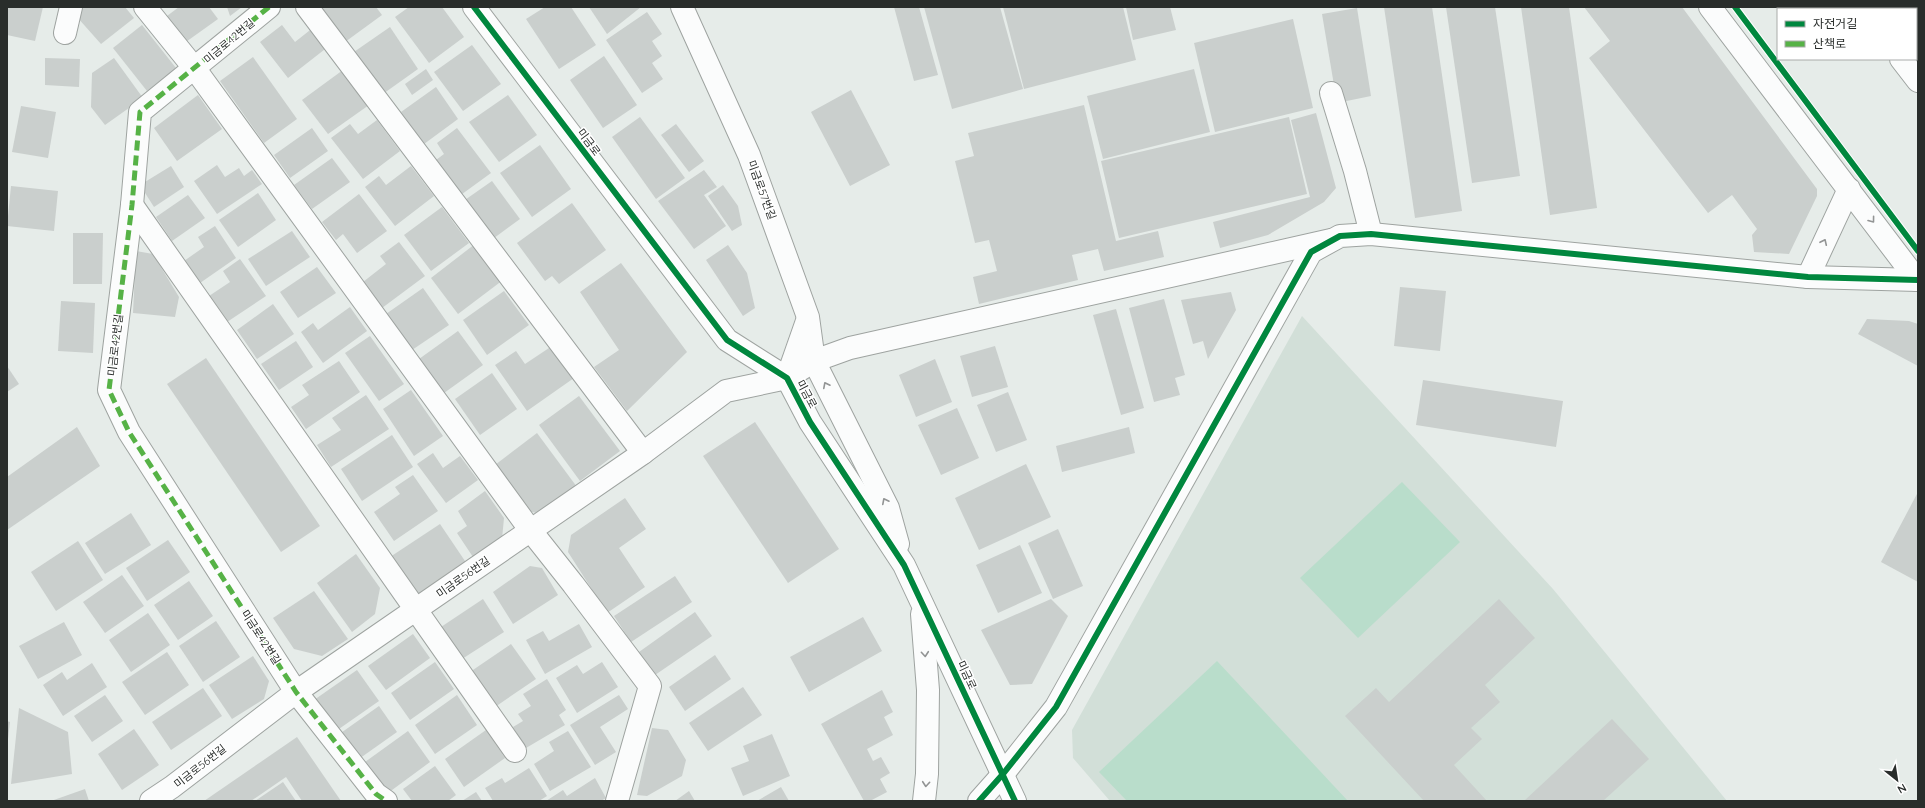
<svg xmlns="http://www.w3.org/2000/svg" width="1925" height="808" viewBox="0 0 1925 808" font-family="Quicksand,'Noto Sans KR',sans-serif">
<rect width="100%" height="100%" fill="#e6ece9"/>
<path fill="#d2dfd8" d="M1302 316 1553 589 1727 801H1110L1073 758 1072 730Z"/>
<g fill="#b9ddcb">
<path d="M1402 482 1460 542 1358 638 1300 578Z"/>
<path d="M1217 661 1348 801H1127L1099 772Z"/>
</g>
<g fill="#cacfcd">
<path d="M7 7H43L35 41 7 35Z"/>
<path d="M78 7H125L134 18 101 44 77 17Z"/>
<path d="M179 7H209L218 19 183 44 163 19Z"/>
<path d="M227 7H242L230 16Z"/>
<path d="M320 7H376L382 15 345 42Z"/>
<path d="M409 7H442L464 37 429 63 395 17Z"/>
<path d="M545 7H571L596 45 559 69 526 19Z"/>
<path d="M589 7H641L607 34Z"/>
<path d="M894 7H919L938 75 914 81Z"/>
<path d="M924 7H1000L1023 89 952 109Z"/>
<path d="M1003 7H1123L1136 60 1024 89Z"/>
<path d="M1126 7H1170L1176 30 1133 40Z"/>
<path d="M1384 7H1432L1462 211 1415 218Z"/>
<path d="M1446 7H1495L1520 176 1472 183Z"/>
<path d="M1521 7H1569L1597 208 1550 215Z"/>
<path d="M1584 7H1682L1817 189V196L1789 254 1754 252 1752 235 1757 229 1732 195 1708 213 1589 58 1610 41Z"/>
<path d="M1357 8 1371 96 1337 103 1322 14Z"/>
<path d="M647 12 662 34 652 41 662 56 652 63 663 79 642 93 606 40Z"/>
<path d="M1293 19 1313 108 1215 132 1194 43Z"/>
<path d="M142 25 176 68 147 91 113 48Z"/>
<path d="M282 25 295 42 314 27 329 46 288 78 260 42Z"/>
<path d="M390 27 418 69 380 96 351 54Z"/>
<path d="M472 45 501 84 463 111 434 72Z"/>
<path d="M604 56 637 105 603 128 570 80Z"/>
<path d="M253 57 297 119 264 143 220 81Z"/>
<path d="M45 58 80 59 79 87 45 85Z"/>
<path d="M114 58 143 98 105 125 91 107 92 73Z"/>
<path d="M426 69 433 80 412 95 405 84Z"/>
<path d="M1194 69 1210 132 1103 159 1087 96Z"/>
<path d="M343 70 369 105 328 134 302 100Z"/>
<path d="M436 87 458 119 424 144 401 112Z"/>
<path d="M851 90 890 165 850 186 811 112Z"/>
<path d="M198 95 222 129 177 161 154 128Z"/>
<path d="M508 95 537 135 499 162 469 122Z"/>
<path d="M1084 105 1116 241 1158 231 1164 257 1104 271 1098 249 1072 255 1078 280 979 304 973 277 997 271 989 240 975 243 955 161 974 156 968 133Z"/>
<path d="M21 106 56 112 48 158 12 152Z"/>
<path d="M1316 113 1336 188 1324 202 1268 235 1220 248 1213 222 1310 197 1291 120Z"/>
<path d="M640 117 685 178 656 199 612 137Z"/>
<path d="M1289 117 1307 194 1119 238 1101 161Z"/>
<path d="M377 120 400 151 363 179 331 138 350 124 358 134Z"/>
<path d="M676 124 704 161 689 172 661 135Z"/>
<path d="M312 128 328 151 290 178 274 155Z"/>
<path d="M457 128 491 173 458 197 432 163 444 154 437 143Z"/>
<path d="M540 145 571 189 532 217 500 173Z"/>
<path d="M332 158 350 182 312 209 294 185Z"/>
<path d="M217 165 225 177 239 168 244 176 252 170 262 184 217 214 194 181Z"/>
<path d="M171 166 184 187 154 207 140 185Z"/>
<path d="M411 166 434 196 395 226 365 187 379 176 386 185Z"/>
<path d="M704 170 717 187 704 195 726 226 694 249 658 201Z"/>
<path d="M492 181 520 219 490 241 462 202Z"/>
<path d="M723 185 738 206 742 225 732 231 708 196Z"/>
<path d="M11 186 58 191 54 231 7 226Z"/>
<path d="M258 193 276 220 238 247 219 220Z"/>
<path d="M359 194 387 231 357 253 343 234 336 240 322 222Z"/>
<path d="M188 195 205 218 172 241 156 217Z"/>
<path d="M572 203 606 250 559 284 552 276 545 281 517 243Z"/>
<path d="M442 207 469 243 431 271 404 235Z"/>
<path d="M215 226 236 258 200 283 184 261 204 247 198 237Z"/>
<path d="M292 231 310 257 266 286 248 259Z"/>
<path d="M73 233H103L102 284H73Z"/>
<path d="M399 242 425 276 382 308 363 282 386 264 380 256Z"/>
<path d="M475 244 503 280 458 314 431 278Z"/>
<path d="M728 245 747 273 755 308 743 316 706 260Z"/>
<path d="M136 251 153 254 179 297 175 317 133 313Z"/>
<path d="M240 259 266 296 227 322 209 296 230 282 223 271Z"/>
<path d="M621 263 687 352 627 411 594 367 619 350 580 292Z"/>
<path d="M317 267 336 293 298 318 280 292Z"/>
<path d="M1400 287 1446 291 1440 351 1394 346Z"/>
<path d="M423 288 449 325 412 350 386 314Z"/>
<path d="M504 291 529 325 487 355 463 320Z"/>
<path d="M1231 292 1236 310 1208 359 1203 341 1193 344 1181 300Z"/>
<path d="M1164 299 1185 375 1175 378 1180 395 1154 402 1129 308Z"/>
<path d="M61 301 95 303 93 353 58 351Z"/>
<path d="M273 304 294 334 257 359 237 330Z"/>
<path d="M350 307 367 331 323 363 301 332 313 323 318 330Z"/>
<path d="M1116 309 1144 408 1121 415 1093 315Z"/>
<path d="M1867 319 1909 321 1918 324V366L1858 334Z"/>
<path d="M458 331 483 365 444 393 419 359Z"/>
<path d="M370 336 404 384 379 401 345 353Z"/>
<path d="M296 341 313 367 279 390 261 364Z"/>
<path d="M552 346 574 378 527 411 495 365 516 351 525 364Z"/>
<path d="M995 346 1008 387 972 397 960 356Z"/>
<path d="M206 358 320 526 281 552 167 384Z"/>
<path d="M935 359 952 402 916 417 899 375Z"/>
<path d="M339 361 360 392 306 429 291 407 309 395 302 385Z"/>
<path d="M7 366 19 384 7 392Z"/>
<path d="M492 373 517 409 480 435 455 399Z"/>
<path d="M1423 380 1563 401 1556 447 1416 425Z"/>
<path d="M411 390 443 436 414 456 383 409Z"/>
<path d="M1008 392 1027 440 996 452 977 405Z"/>
<path d="M366 395 389 429 331 467 317 445 341 430 332 418Z"/>
<path d="M579 396 620 451 580 481 539 425Z"/>
<path d="M957 408 979 458 941 475 918 425Z"/>
<path d="M755 422 839 549 788 583 703 456Z"/>
<path d="M77 427 100 466 7 530V477Z"/>
<path d="M1129 427 1135 453 1062 472 1056 446Z"/>
<path d="M537 433 577 487 540 514 521 509 491 468Z"/>
<path d="M392 435 413 467 362 501 341 469Z"/>
<path d="M433 453 443 468 460 456 478 480 446 503 417 464Z"/>
<path d="M1026 464 1051 517 979 550 955 498Z"/>
<path d="M413 475 438 511 394 541 374 512 400 494 395 487Z"/>
<path d="M485 491 504 518 502 539 473 557 457 533 467 526 458 511Z"/>
<path d="M1918 492V582L1881 562Z"/>
<path d="M625 498 646 529 619 548 645 587 607 613 568 552 571 535Z"/>
<path d="M131 513 151 545 105 574 85 543Z"/>
<path d="M440 524 467 564 415 600 387 559Z"/>
<path d="M1058 529 1083 586 1053 599 1028 543Z"/>
<path d="M168 540 190 572 147 601 126 568Z"/>
<path d="M78 541 103 580 56 611 31 572Z"/>
<path d="M1020 545 1042 593 998 613 976 565Z"/>
<path d="M356 554 380 588 375 614 352 632 317 583Z"/>
<path d="M530 566 542 568 558 595 513 624 493 592Z"/>
<path d="M122 575 144 606 105 633 83 602Z"/>
<path d="M675 576 692 602 631 642 614 616Z"/>
<path d="M189 581 213 616 178 640 154 605Z"/>
<path d="M314 591 348 639 322 656 294 649 273 618Z"/>
<path d="M483 599 504 632 462 659 441 627Z"/>
<path d="M1051 599 1068 616 1032 684 1010 685 981 630Z"/>
<path d="M1499 599 1535 638 1485 685 1500 702 1471 728 1482 739 1454 765 1487 801H1424L1345 716 1376 688 1389 702Z"/>
<path d="M695 612 712 636 655 675 639 652Z"/>
<path d="M148 613 170 645 131 672 109 640Z"/>
<path d="M863 617 882 651 809 692 790 657Z"/>
<path d="M216 621 240 657 203 682 179 646Z"/>
<path d="M64 622 82 655 38 679 19 646Z"/>
<path d="M579 624 592 647 545 674 526 640 543 631 549 641Z"/>
<path d="M413 634 430 658 386 690 368 666Z"/>
<path d="M511 644 536 679 495 707 470 672Z"/>
<path d="M167 652 189 685 145 715 122 682Z"/>
<path d="M715 655 731 679 685 711 669 687Z"/>
<path d="M253 656 269 681 264 699 232 719 209 685Z"/>
<path d="M435 662 454 689 410 720 391 693Z"/>
<path d="M602 662 618 687 577 713 556 678 577 665 583 674Z"/>
<path d="M92 663 107 687 63 716 43 685 62 672 67 680Z"/>
<path d="M357 670 379 701 336 731 314 700Z"/>
<path d="M547 679 566 710 559 715 565 725 526 748 513 727 523 721 518 714 531 706 523 694Z"/>
<path d="M743 687 762 715 708 751 689 723Z"/>
<path d="M203 688 222 716 171 750 152 722Z"/>
<path d="M882 690 893 712 884 717 893 735 867 749 873 761 881 757 890 773 880 779 887 792 870 801H864L821 724Z"/>
<path d="M105 695 123 721 92 742 74 716Z"/>
<path d="M457 695 477 725 435 754 415 725Z"/>
<path d="M619 695 628 709 600 727 616 752 595 765 570 725Z"/>
<path d="M379 706 397 732 356 761 338 735Z"/>
<path d="M19 708 68 732 72 774 11 784Z"/>
<path d="M1612 719 1649 759 1603 801H1524Z"/>
<path d="M7 721 10 722 8 739H7Z"/>
<path d="M652 728 668 730 686 760 682 776 647 796 637 795Z"/>
<path d="M134 729 159 765 122 790 98 754Z"/>
<path d="M486 730 505 758 464 787 445 759Z"/>
<path d="M408 731 430 762 388 793 365 762Z"/>
<path d="M568 731 591 767 550 791 534 764 554 751 549 742Z"/>
<path d="M772 734 790 776 743 796 731 768 749 761 743 746Z"/>
<path d="M297 737 341 801H302L286 777 251 801H204Z"/>
<path d="M435 766 456 795 448 801H412L403 789Z"/>
<path d="M529 768 547 796 539 801H493L485 788 502 778 505 783Z"/>
<path d="M595 778 606 798 601 801H546L563 790 567 796Z"/>
<path d="M283 782 296 801H255Z"/>
<path d="M781 787 789 801H757Z"/>
<path d="M85 789 89 801H51Z"/>
<path d="M689 791 695 801H675Z"/>
<path d="M476 792 482 801H462Z"/>
</g>
<g fill="none" stroke-linecap="round" stroke-linejoin="round">
<defs>
<g id="minor">
<path d="M145 7 195 69 531 531 573 584 650 686 617 801"/>
<path d="M269 7 140 112 132 205 109 390 129 432 296 692 376 794 386 801"/>
<path d="M307 7 643 453"/>
<path d="M474 7 727 340 787 378 810 422 904 565 1015 801"/>
<path d="M682 7 749 155 808 317 814 361 888 508 898 544"/>
<path d="M1710 7 1917 280"/>
<path d="M1861 7 1862 9"/>
<path d="M65 33 71 7"/>
<path d="M1901 59 1918 81"/>
<path d="M1331 93 1355 171 1371 234"/>
<path d="M132 205 515 751"/>
<path d="M1808 277 1849 189"/>
<path d="M787 378 807 321"/>
<path d="M922 614 928 690 927 774 924 801"/>
<path d="M151 801 172 787 296 692 643 453 726 391 787 378 814 361 850 348 1331 240"/>
<path d="M979 801 1003 774 1056 707 1311 252 1340 236 1371 234 1808 277 1918 280"/>
</g>
</defs>
<use href="#minor" stroke="#9ea3a0" stroke-width="24"/>
<use href="#minor" stroke="#fbfcfc" stroke-width="22"/>
<path stroke="#56b246" stroke-width="5" stroke-dasharray="10 5" stroke-linecap="butt" d="M269 7 140 112 132 205 109 390 129 432 296 692 376 794 386 801"/>
<defs>
<g id="cycleway">
<path d="M474 7 727 340 787 378 810 422 904 565 1015 801"/>
<path d="M1735 7 1918 251"/>
<path d="M979 801 1003 774 1056 707 1311 252 1340 236 1371 234 1808 277 1918 280"/>
</g>
</defs>
<use href="#cycleway" stroke="#fff" stroke-width="8"/>
<use href="#cycleway" stroke="#00873e" stroke-width="6"/>
</g>
<defs><path id="oneway-chevron" d="M-2-3.5L2.5 0L-2 3.5" fill="none" stroke-width="1.6" stroke-linecap="round" stroke-linejoin="round"/></defs>
<g stroke="#929494">
<use href="#oneway-chevron" transform="translate(1872 220) rotate(53)"/>
<use href="#oneway-chevron" transform="translate(1824 242) rotate(-65)"/>
<use href="#oneway-chevron" transform="translate(826 385) rotate(-117)"/>
<use href="#oneway-chevron" transform="translate(885 501) rotate(-117)"/>
<use href="#oneway-chevron" transform="translate(925 654) rotate(85)"/>
<use href="#oneway-chevron" transform="translate(926 784) rotate(95)"/>
</g>
<g text-anchor="middle" dominant-baseline="central" stroke-width="3" stroke-linejoin="round" paint-order="stroke">
<g font-size="11" fill="#292d2b" stroke="#fff">
<text transform="translate(229 41) rotate(-40)">미금로42번길</text>
<text transform="translate(589 142) rotate(53)">미금로</text>
<text transform="translate(762 190) rotate(70)">미금로57번길</text>
<text transform="translate(115 345) rotate(-83)">미금로42번길</text>
<text transform="translate(807 394) rotate(62)">미금로</text>
<text transform="translate(463 577) rotate(-35)">미금로56번길</text>
<text transform="translate(261 637) rotate(57)">미금로42번길</text>
<text transform="translate(967 675) rotate(65)">미금로</text>
<text transform="translate(200 766) rotate(-38)">미금로56번길</text>
</g>
</g>
<rect width="1925" height="808" fill="none" stroke="#292d2b" stroke-width="16"/>
<rect x="1777" y="8" width="140" height="52" fill="#ffffff" stroke="#a9abaa"/>
<rect x="1785" y="21" width="20" height="6" fill="#00873e" stroke="#a9abaa"/>
<text x="1813" y="28" font-size="12" fill="#292d2b">자전거길</text>
<rect x="1785" y="41" width="20" height="6" fill="#56b246" stroke="#a9abaa"/>
<text x="1813" y="48" font-size="12" fill="#292d2b">산책로</text>
<g transform="translate(1897 780) rotate(150)" stroke="#ffffff" stroke-width="3" paint-order="stroke">
<path d="M0-3L7 15L0 10L-7 15Z" fill="#292d2b"/>
<text y="-6" font-size="11" font-weight="bold" text-anchor="middle" fill="#292d2b">N</text>
</g>
</svg>
